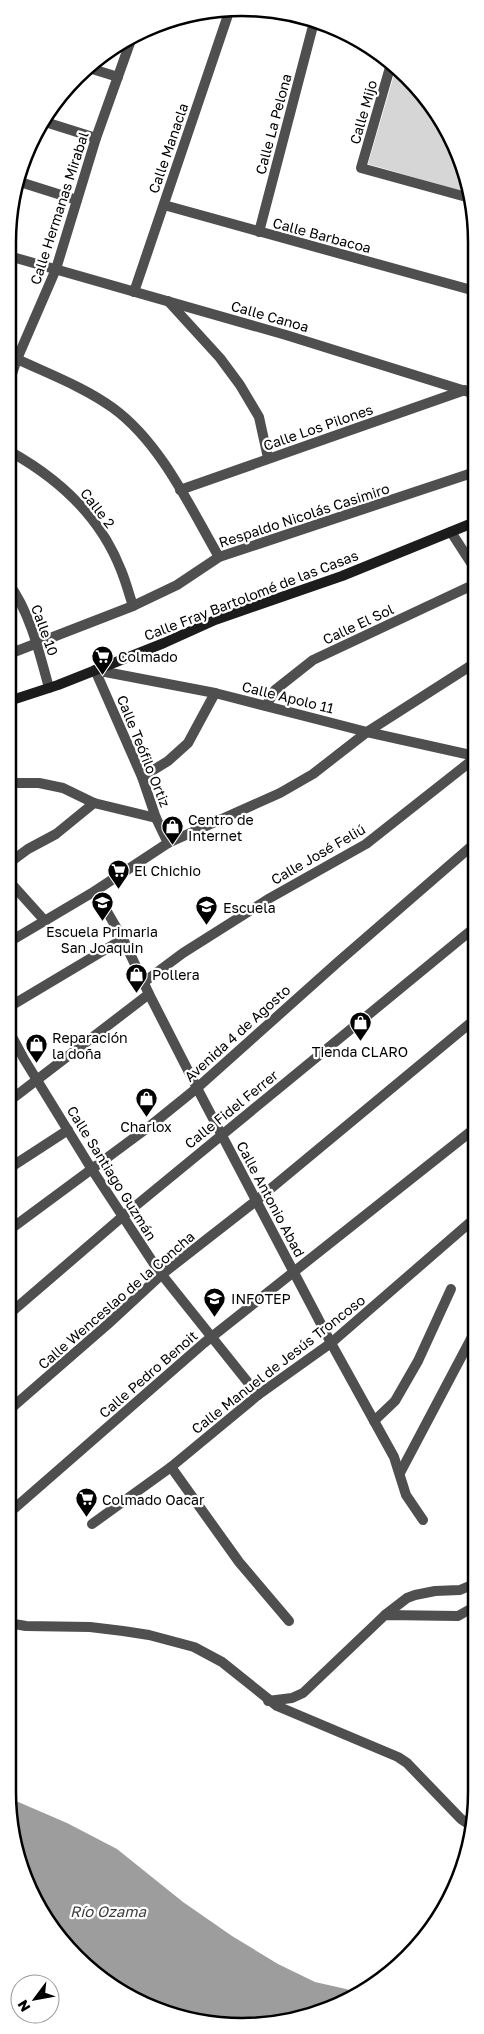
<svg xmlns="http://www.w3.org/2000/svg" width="484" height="2034" viewBox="0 0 484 2034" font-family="'Golos Text',sans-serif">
<rect width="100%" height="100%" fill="#fff"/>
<path fill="#d6d6d6" d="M396 68 408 76 452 139 469 193 368 164Z"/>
<path fill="#9d9d9d" d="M9 1798 67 1823 117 1849 183 1902 232 1936 278 1964 315 1982 346 1989 356 1993 317 2014 226 2026 139 2002 66 1947 25 1881Z"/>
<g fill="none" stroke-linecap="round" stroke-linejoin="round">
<g stroke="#4f4f4f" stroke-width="10">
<path d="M391 64 361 168 470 198"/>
<path d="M89 68 118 77"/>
<path d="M42 121 96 138"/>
<path d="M20 182 77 200"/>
<path d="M164 205 475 291"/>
<path d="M259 232 314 22"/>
<path d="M9 256 286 335 475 394"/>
<path d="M134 292 229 12"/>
<path d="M168 301 220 358 240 385 259 417 268 458"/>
<path d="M17 359C49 374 84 387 113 408 161 443 190 507 219 557"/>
<path d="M9 451C58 478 100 516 121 570 126 582 129 594 133 606"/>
<path d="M180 490 465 390"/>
<path d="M451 532 475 569"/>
<path d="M9 584C30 612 40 655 49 688"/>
<path d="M9 654 133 606 177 585 219 557 475 472"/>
<path d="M95 670 215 693 367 732 475 756"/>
<path d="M95 670 142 777 156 818 168 843"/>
<path d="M266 706 275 690 313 660 475 584"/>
<path d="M142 777 168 761 188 743 215 693"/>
<path d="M9 783H39L63 788 94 803 156 818"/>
<path d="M9 863 28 849 56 834 94 803"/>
<path d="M9 881 45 921"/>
<path d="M95 891 123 939 149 994 197 1088 331 1343 394 1457 406 1495 423 1520"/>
<path d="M9 942 95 891 168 843 280 793 313 774 367 732 475 663"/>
<path d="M144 982 183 953 270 898 366 844 475 758"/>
<path d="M9 1007 123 939"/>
<path d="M8 1029 24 1059 91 1168 158 1270 258 1395"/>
<path d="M8 1102 149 994"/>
<path d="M8 1169 68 1130"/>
<path d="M8 1231 150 1126 197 1088 338 962 474 844"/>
<path d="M8 1315 122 1217 474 928"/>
<path d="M8 1411 108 1324 161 1275 257 1200 474 1020"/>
<path d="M374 1421 395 1401 418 1361 451 1289"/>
<path d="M171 1467 239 1562 289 1621"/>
<path d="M400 1473 474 1333"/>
<path d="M8 1514 204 1343 474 1129"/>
<path d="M92 1524 171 1467 258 1395 331 1343 474 1219"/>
<path d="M385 1615 407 1598 415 1595 435 1591 460 1590 474 1584"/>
<path d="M8 1623 26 1626 90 1627 123 1631 149 1635 194 1647 222 1662 277 1706 398 1757 407 1763 461 1819 473 1827"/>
<path d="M268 1701 292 1698 303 1693 385 1615 458 1616 474 1607"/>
</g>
<path stroke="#4f4f4f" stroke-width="10" d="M9 383 17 359 56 269 96 138 131 40"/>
<path stroke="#1c1c1c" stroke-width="10" d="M9 701 58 685 164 643 215 620 342 576 475 522"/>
</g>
<defs>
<symbol id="supermarket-pin" viewBox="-11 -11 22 30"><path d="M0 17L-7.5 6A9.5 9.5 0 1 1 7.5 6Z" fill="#000" stroke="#fff"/><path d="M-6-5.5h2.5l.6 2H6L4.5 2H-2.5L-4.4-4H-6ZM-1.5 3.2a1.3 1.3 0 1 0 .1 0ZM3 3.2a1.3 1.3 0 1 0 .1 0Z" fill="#fff"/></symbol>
<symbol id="shop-pin" viewBox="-11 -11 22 30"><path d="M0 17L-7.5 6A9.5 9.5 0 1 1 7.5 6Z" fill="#000" stroke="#fff"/><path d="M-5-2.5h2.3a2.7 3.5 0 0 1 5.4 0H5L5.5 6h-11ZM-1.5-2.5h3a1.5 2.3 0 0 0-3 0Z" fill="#fff"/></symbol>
<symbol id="school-pin" viewBox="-11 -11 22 30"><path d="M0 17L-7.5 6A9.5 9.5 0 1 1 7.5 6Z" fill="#000" stroke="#fff"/><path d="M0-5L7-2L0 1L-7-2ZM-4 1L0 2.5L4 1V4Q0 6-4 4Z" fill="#fff"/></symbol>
</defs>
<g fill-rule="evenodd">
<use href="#supermarket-pin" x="90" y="644" width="25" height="34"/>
<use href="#shop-pin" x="160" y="814" width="25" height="34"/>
<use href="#supermarket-pin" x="106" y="858" width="25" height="34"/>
<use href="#school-pin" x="90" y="890" width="25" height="34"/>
<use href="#school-pin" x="194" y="894" width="25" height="34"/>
<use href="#shop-pin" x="124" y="962" width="25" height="34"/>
<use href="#shop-pin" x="348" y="1010" width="25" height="34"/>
<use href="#shop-pin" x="24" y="1032" width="25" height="34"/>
<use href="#shop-pin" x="134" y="1086" width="25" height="34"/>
<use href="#school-pin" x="202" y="1286" width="25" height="34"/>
<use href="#supermarket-pin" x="74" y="1486" width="25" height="34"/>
</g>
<g text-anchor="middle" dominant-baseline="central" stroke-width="4.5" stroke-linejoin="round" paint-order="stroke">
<g font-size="14" fill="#000" stroke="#fff">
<text transform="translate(363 112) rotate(-74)">Calle Mijo</text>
<text transform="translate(273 124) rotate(-75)">Calle La Pelona</text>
<text transform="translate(168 148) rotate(-71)">Calle Manacla</text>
<text transform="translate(59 208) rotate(-72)">Calle Hermanas Mirabal</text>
<text transform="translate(322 235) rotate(15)">Calle Barbacoa</text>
<text transform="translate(270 316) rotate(16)">Calle Canoa</text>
<text transform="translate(318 427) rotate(-19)">Calle Los Pilones</text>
<text transform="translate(98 508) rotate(52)">Calle 2</text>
<text transform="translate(304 515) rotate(-18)">Respaldo Nicolás Casimiro</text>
<text transform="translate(251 595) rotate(-21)">Calle Fray Bartolomé de las Casas</text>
<text transform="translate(358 624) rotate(-25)">Calle El Sol</text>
<text transform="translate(45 630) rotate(70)">Calle 10</text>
<text transform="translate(288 697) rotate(14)">Calle Apolo 11</text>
<text transform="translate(144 751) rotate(68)">Calle Teófilo Ortiz</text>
<text transform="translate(318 854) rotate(-30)">Calle José Feliú</text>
<text transform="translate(237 1033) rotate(-42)">Avenida 4 de Agosto</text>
<text transform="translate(231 1109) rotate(-39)">Calle Fidel Ferrer</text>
<text transform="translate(112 1173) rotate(58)">Calle Santiago Guzmán</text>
<text transform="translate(271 1199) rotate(62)">Calle Antonio Abad</text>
<text transform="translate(116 1300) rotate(-41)">Calle Wenceslao de la Concha</text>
<text transform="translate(278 1364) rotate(-38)">Calle Manuel de Jesús Troncoso</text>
<text transform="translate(148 1374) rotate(-41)">Calle Pedro Benoit</text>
</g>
<g font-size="14" fill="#000" stroke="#fff" text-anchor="start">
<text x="118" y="656">Colmado</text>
<text x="188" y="819">Centro de<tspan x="188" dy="16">Internet</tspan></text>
<text x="134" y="870">El Chichio</text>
<text x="223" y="907">Escuela</text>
<text x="102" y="931" text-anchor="middle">Escuela Primaria<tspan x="102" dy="16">San Joaquin</tspan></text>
<text x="152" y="974">Pollera</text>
<text x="52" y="1037">Reparación<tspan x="52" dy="16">la doña</tspan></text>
<text x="360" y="1051" text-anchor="middle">Tienda CLARO</text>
<text x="146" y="1126" text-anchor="middle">Charlox</text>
<text x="231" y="1298">INFOTEP</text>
<text x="102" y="1499">Colmado Oacar</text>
</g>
<g font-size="15" font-style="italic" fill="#3e3e3e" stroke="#fff">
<text x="108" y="1911">Río Ozama</text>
</g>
</g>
<path d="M0 0H484V2034H0ZM242 16H242A226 226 0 0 1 468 242V1792A226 226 0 0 1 242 2018H242A226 226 0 0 1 16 1792V242A226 226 0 0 1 242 16Z" fill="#fff" fill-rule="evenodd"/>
<path fill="none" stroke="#000" stroke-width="2.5" d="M242 16H242A226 226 0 0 1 468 242V1792A226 226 0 0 1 242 2018H242A226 226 0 0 1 16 1792V242A226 226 0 0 1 242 16Z"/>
<g transform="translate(35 1999) rotate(238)"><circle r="24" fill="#ffffff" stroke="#999999"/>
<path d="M0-4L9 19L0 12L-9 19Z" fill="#000000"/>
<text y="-8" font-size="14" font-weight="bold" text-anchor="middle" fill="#000000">N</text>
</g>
</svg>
